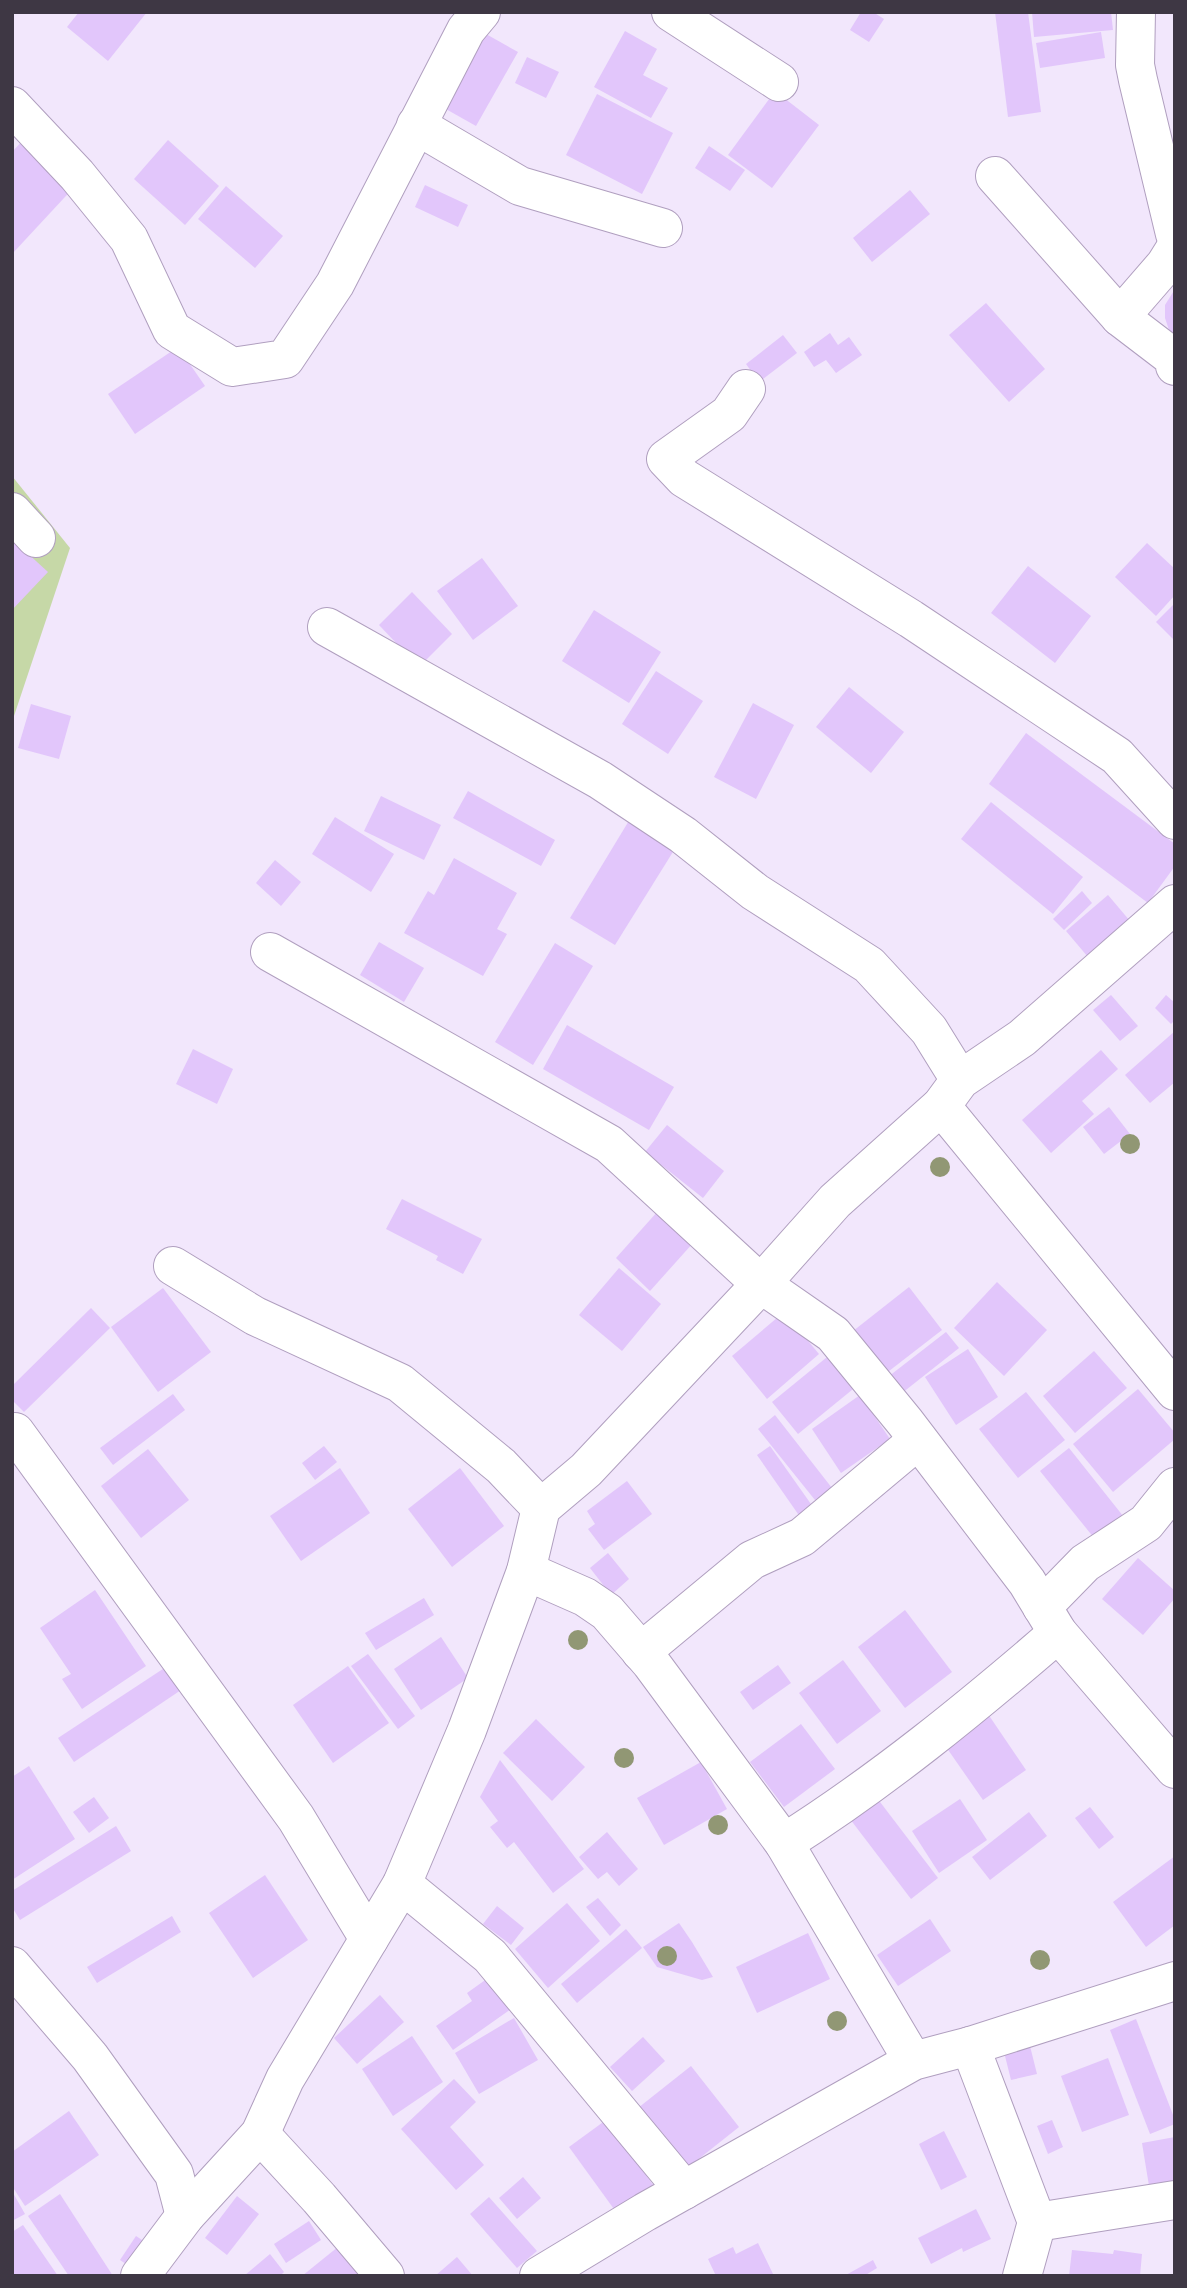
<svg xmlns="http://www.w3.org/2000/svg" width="1187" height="2288" viewBox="0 0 1187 2288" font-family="Roboto,sans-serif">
<rect width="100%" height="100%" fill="#f2e7fc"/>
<path fill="#c6d8a7" d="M12 476 70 548 14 716 12 715Z"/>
<g fill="#e2c6fb">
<path d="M79 12H147L108 61 67 27Z"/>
<path d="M861 12H873L884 19 869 42 850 30Z"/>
<path d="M995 12H1028L1041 112 1008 117Z"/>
<path d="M1032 12H1111L1113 30 1034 37Z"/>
<path d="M625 31 657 49 643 75 668 88 651 118 594 87Z"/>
<path d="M1101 32 1105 58 1040 68 1036 43Z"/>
<path d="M486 34 518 52 476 126 444 108Z"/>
<path d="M527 57 559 72 546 98 515 83Z"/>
<path d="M775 91 819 125 772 188 728 155Z"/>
<path d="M597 94 673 133 642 194 566 155Z"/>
<path d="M26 137 77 184 12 254V152Z"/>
<path d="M168 140 219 186 185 225 134 179Z"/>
<path d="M709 146 745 170 730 191 695 168Z"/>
<path d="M425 185 468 205 458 227 415 207Z"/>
<path d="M226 186 283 236 255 268 198 219Z"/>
<path d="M910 190 930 214 872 262 853 238Z"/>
<path d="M1175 289V336L1169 330 1165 318V305Z"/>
<path d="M986 303 1045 369 1009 402 949 335Z"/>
<path d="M830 333 838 345 849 337 862 355 836 373 826 360 814 367 804 352Z"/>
<path d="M783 335 797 353 759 382 746 364Z"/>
<path d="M178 347 205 386 135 434 108 394Z"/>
<path d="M12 539 48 572 12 610Z"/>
<path d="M1147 543 1175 569V595L1156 616 1115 577Z"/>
<path d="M482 558 518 606 473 640 437 591Z"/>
<path d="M1028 566 1091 616 1055 663 991 613Z"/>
<path d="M412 592 452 634 419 667 379 625Z"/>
<path d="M1175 603V641L1156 622Z"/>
<path d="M594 610 661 652 629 703 562 661Z"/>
<path d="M656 671 703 701 668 754 622 724Z"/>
<path d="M849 687 904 732 871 773 816 727Z"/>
<path d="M753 703 794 725 756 799 714 777Z"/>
<path d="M31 704 71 716 59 759 18 748Z"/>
<path d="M1026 733 1175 844V866L1148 903 989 784Z"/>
<path d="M468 791 555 840 541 866 453 818Z"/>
<path d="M381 796 441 825 424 860 364 831Z"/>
<path d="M991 802 1083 877 1053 914 961 839Z"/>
<path d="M335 817 394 854 371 892 312 854Z"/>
<path d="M630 819 676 847 615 945 570 918Z"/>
<path d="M454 858 517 893 497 929 507 934 483 976 404 933 428 891 434 895Z"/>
<path d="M275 860 301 882 281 906 256 883Z"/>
<path d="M1082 891 1092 903 1064 930 1053 919Z"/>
<path d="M1108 895 1130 921 1088 957 1066 931Z"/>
<path d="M379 942 424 968 404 1002 360 975Z"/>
<path d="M555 943 593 966 533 1065 495 1042Z"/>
<path d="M1111 995 1138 1026 1120 1041 1093 1010Z"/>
<path d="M1166 995 1175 1003V1020L1171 1024 1155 1008Z"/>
<path d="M567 1025 674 1087 649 1130 543 1069Z"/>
<path d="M1175 1031V1082L1150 1103 1125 1075Z"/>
<path d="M193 1049 233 1069 217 1104 176 1084Z"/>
<path d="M1101 1050 1118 1069 1082 1101 1094 1114 1051 1153 1022 1120Z"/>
<path d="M1109 1107 1130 1134 1104 1154 1083 1127Z"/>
<path d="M667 1125 724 1171 703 1198 645 1152Z"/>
<path d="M402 1199 482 1239 463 1274 436 1260 438 1256 386 1229Z"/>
<path d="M658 1211 693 1243 650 1291 616 1258Z"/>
<path d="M619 1268 661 1304 622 1351 579 1315Z"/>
<path d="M997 1282 1047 1330 1004 1376 954 1328Z"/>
<path d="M909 1287 942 1330 880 1378 848 1335Z"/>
<path d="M163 1288 211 1352 158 1392 111 1327Z"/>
<path d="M91 1308 110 1328 24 1412 12 1400V1386Z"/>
<path d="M784 1312 819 1354 767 1399 732 1356Z"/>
<path d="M946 1332 959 1348 897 1397 884 1380Z"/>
<path d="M968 1349 998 1397 956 1425 925 1377Z"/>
<path d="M1094 1351 1127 1388 1075 1433 1043 1396Z"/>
<path d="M832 1353 858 1385 798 1434 772 1402Z"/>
<path d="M1138 1389 1175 1433V1439L1113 1492 1073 1444Z"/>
<path d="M1026 1392 1065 1440 1018 1478 979 1429Z"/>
<path d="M173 1394 185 1410 113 1465 100 1448Z"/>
<path d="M860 1395 890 1439 841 1473 812 1429Z"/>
<path d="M775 1415 839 1497 823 1510 758 1429Z"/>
<path d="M324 1446 337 1462 315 1480 302 1463Z"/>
<path d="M770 1446 818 1514 805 1524 757 1455Z"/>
<path d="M1069 1448 1131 1526 1103 1549 1040 1471Z"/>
<path d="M148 1449 189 1500 141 1538 101 1486Z"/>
<path d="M340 1468 370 1513 301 1561 270 1516Z"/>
<path d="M460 1468 504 1526 452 1567 408 1509Z"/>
<path d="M627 1481 652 1514 604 1550 588 1529 595 1524 587 1511Z"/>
<path d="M608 1553 629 1579 611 1595 590 1568Z"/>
<path d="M1138 1558 1175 1591V1598L1143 1635 1102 1599Z"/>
<path d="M95 1590 146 1666 82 1709 62 1679 71 1674 40 1628Z"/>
<path d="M424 1598 434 1615 376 1650 365 1633Z"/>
<path d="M905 1610 952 1672 905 1708 858 1647Z"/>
<path d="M441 1637 468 1678 421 1710 394 1669Z"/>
<path d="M368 1654 415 1716 398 1729 351 1666Z"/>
<path d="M843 1660 881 1711 837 1744 799 1693Z"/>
<path d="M172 1663 187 1686 74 1762 58 1738Z"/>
<path d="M778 1665 791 1683 753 1710 740 1692Z"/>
<path d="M348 1666 389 1723 333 1763 293 1705Z"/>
<path d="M988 1714 1026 1770 983 1800 944 1744Z"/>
<path d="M536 1719 585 1767 552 1801 503 1753Z"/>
<path d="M801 1724 835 1769 784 1807 750 1762Z"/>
<path d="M500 1760 584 1869 553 1893 514 1842 507 1848 490 1827 498 1821 480 1797Z"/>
<path d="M701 1762 727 1809 664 1845 637 1798Z"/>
<path d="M29 1766 75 1839 12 1880V1777Z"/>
<path d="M94 1797 109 1818 89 1833 73 1812Z"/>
<path d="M877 1798 938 1878 911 1899 850 1819Z"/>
<path d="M960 1799 987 1840 939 1873 912 1831Z"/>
<path d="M1090 1807 1114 1837 1099 1849 1075 1818Z"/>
<path d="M1029 1812 1047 1836 990 1880 972 1857Z"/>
<path d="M116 1826 131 1851 20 1920 12 1907V1891Z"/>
<path d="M607 1832 638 1869 619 1886 607 1872 598 1879 579 1857Z"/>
<path d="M1175 1856V1925L1146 1947 1113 1902Z"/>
<path d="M265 1875 308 1940 253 1978 209 1913Z"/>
<path d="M598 1898 621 1925 610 1936 586 1907Z"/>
<path d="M567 1903 600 1941 548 1988 515 1949Z"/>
<path d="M497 1906 524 1928 511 1945 483 1924Z"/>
<path d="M172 1916 181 1932 97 1983 87 1967Z"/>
<path d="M930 1919 951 1951 898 1986 877 1955Z"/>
<path d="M679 1923 692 1942 713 1977 702 1980 657 1967 643 1947Z"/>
<path d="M626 1929 642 1948 577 2003 561 1984Z"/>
<path d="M808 1933 830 1979 757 2013 736 1967Z"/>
<path d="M488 1978 518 2004 453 2050 436 2026 472 2001 467 1993Z"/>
<path d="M380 1995 404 2022 357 2064 334 2038Z"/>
<path d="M514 2018 538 2060 479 2094 455 2053Z"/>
<path d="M1136 2019 1175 2120V2124L1150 2134 1110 2030Z"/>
<path d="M412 2036 443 2082 393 2116 362 2069Z"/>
<path d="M643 2037 665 2061 632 2091 610 2067Z"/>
<path d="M1030 2046 1037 2074 1011 2080 1004 2052Z"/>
<path d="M1108 2058 1129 2115 1082 2132 1061 2076Z"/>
<path d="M691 2066 739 2127 686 2169 638 2108Z"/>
<path d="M454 2079 476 2102 450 2127 484 2165 456 2190 401 2129Z"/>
<path d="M69 2111 99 2155 25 2206 12 2186V2152Z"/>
<path d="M606 2120 656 2189 619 2216 569 2147Z"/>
<path d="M1052 2120 1063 2147 1048 2154 1037 2126Z"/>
<path d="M944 2131 967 2177 941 2190 919 2144Z"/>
<path d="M1175 2137V2182L1149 2186 1142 2143Z"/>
<path d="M523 2177 541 2198 517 2219 499 2198Z"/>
<path d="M12 2191 25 2214 12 2221Z"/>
<path d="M60 2194 113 2276H69L28 2216Z"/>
<path d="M237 2196 259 2214 227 2255 205 2238Z"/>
<path d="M489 2197 537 2251 517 2268 470 2214Z"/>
<path d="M976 2209 991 2239 963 2252 962 2248 931 2264 918 2238Z"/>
<path d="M309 2221 321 2240 286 2263 274 2244Z"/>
<path d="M23 2225 58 2276H12V2232Z"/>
<path d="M136 2236 151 2246 135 2270 120 2260Z"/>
<path d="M349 2238 383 2276H302Z"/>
<path d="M758 2243 774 2276H716L708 2259 733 2247 736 2254Z"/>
<path d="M1072 2250 1113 2254 1114 2250 1142 2254 1140 2276H1069Z"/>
<path d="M270 2254 284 2272 280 2276H244Z"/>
<path d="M457 2257 473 2276H435Z"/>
<path d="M873 2260 877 2268 864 2276H844Z"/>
</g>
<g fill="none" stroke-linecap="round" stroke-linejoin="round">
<defs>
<g id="minor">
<path d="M671 12 779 82"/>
<path d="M1136 12 1135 65 1138 80 1175 234"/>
<path d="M12 106 77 175 129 239 172 330 232 367 285 359 335 284 466 30 481 12"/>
<path d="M416 125 520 186 663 228"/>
<path d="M995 176 1120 317"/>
<path d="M1175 249 1165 265 1120 317 1175 359V366"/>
<path d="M746 389 729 414 666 459 684 478 911 619 1117 756 1175 820"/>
<path d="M12 512 36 538"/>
<path d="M327 627 600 780 683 835 755 892 869 965 929 1030 960 1080"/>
<path d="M270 952 609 1144 761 1284 833 1334 905 1422 1027 1582 1058 1633 1175 1769"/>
<path d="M941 1106 1175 1391"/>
<path d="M173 1266 255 1316 400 1383 501 1466 541 1508"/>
<path d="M15 1432 296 1818 369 1939"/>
<path d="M526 1571 585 1597 607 1612 651 1663 784 1843 913 2061"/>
<path d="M1042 1607 1085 1563 1146 1523 1175 1487"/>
<path d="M641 1652 752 1560 802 1537 918 1440"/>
<path d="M784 1843C882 1781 971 1708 1058 1633"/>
<path d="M402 1884 490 1956 684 2190"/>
<path d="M12 1966 90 2057 174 2174 185 2216"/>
<path d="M970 2046 1037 2222 1022 2276"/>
<path d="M260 2134 319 2198 385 2276"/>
<path d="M1037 2222 1175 2200"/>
<path d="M140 2276 185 2216 260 2134 285 2079 402 1884 467 1730 526 1571 541 1508 586 1470 761 1284 835 1201 941 1106 960 1080 1022 1038 1175 904"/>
<path d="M539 2276 645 2212 913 2061 970 2046 1175 1981"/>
</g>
</defs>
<use href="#minor" stroke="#b09fbf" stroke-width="40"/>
<use href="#minor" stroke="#fff" stroke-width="38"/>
</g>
<g fill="#919774">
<circle cx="1130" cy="1144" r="10"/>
<circle cx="940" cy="1167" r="10"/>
<circle cx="578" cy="1640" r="10"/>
<circle cx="624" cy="1758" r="10"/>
<circle cx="718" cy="1825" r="10"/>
<circle cx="667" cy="1956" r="10"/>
<circle cx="1040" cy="1960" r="10"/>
<circle cx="837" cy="2021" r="10"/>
</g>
<rect width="1187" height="2288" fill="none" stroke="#3e3744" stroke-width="28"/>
</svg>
